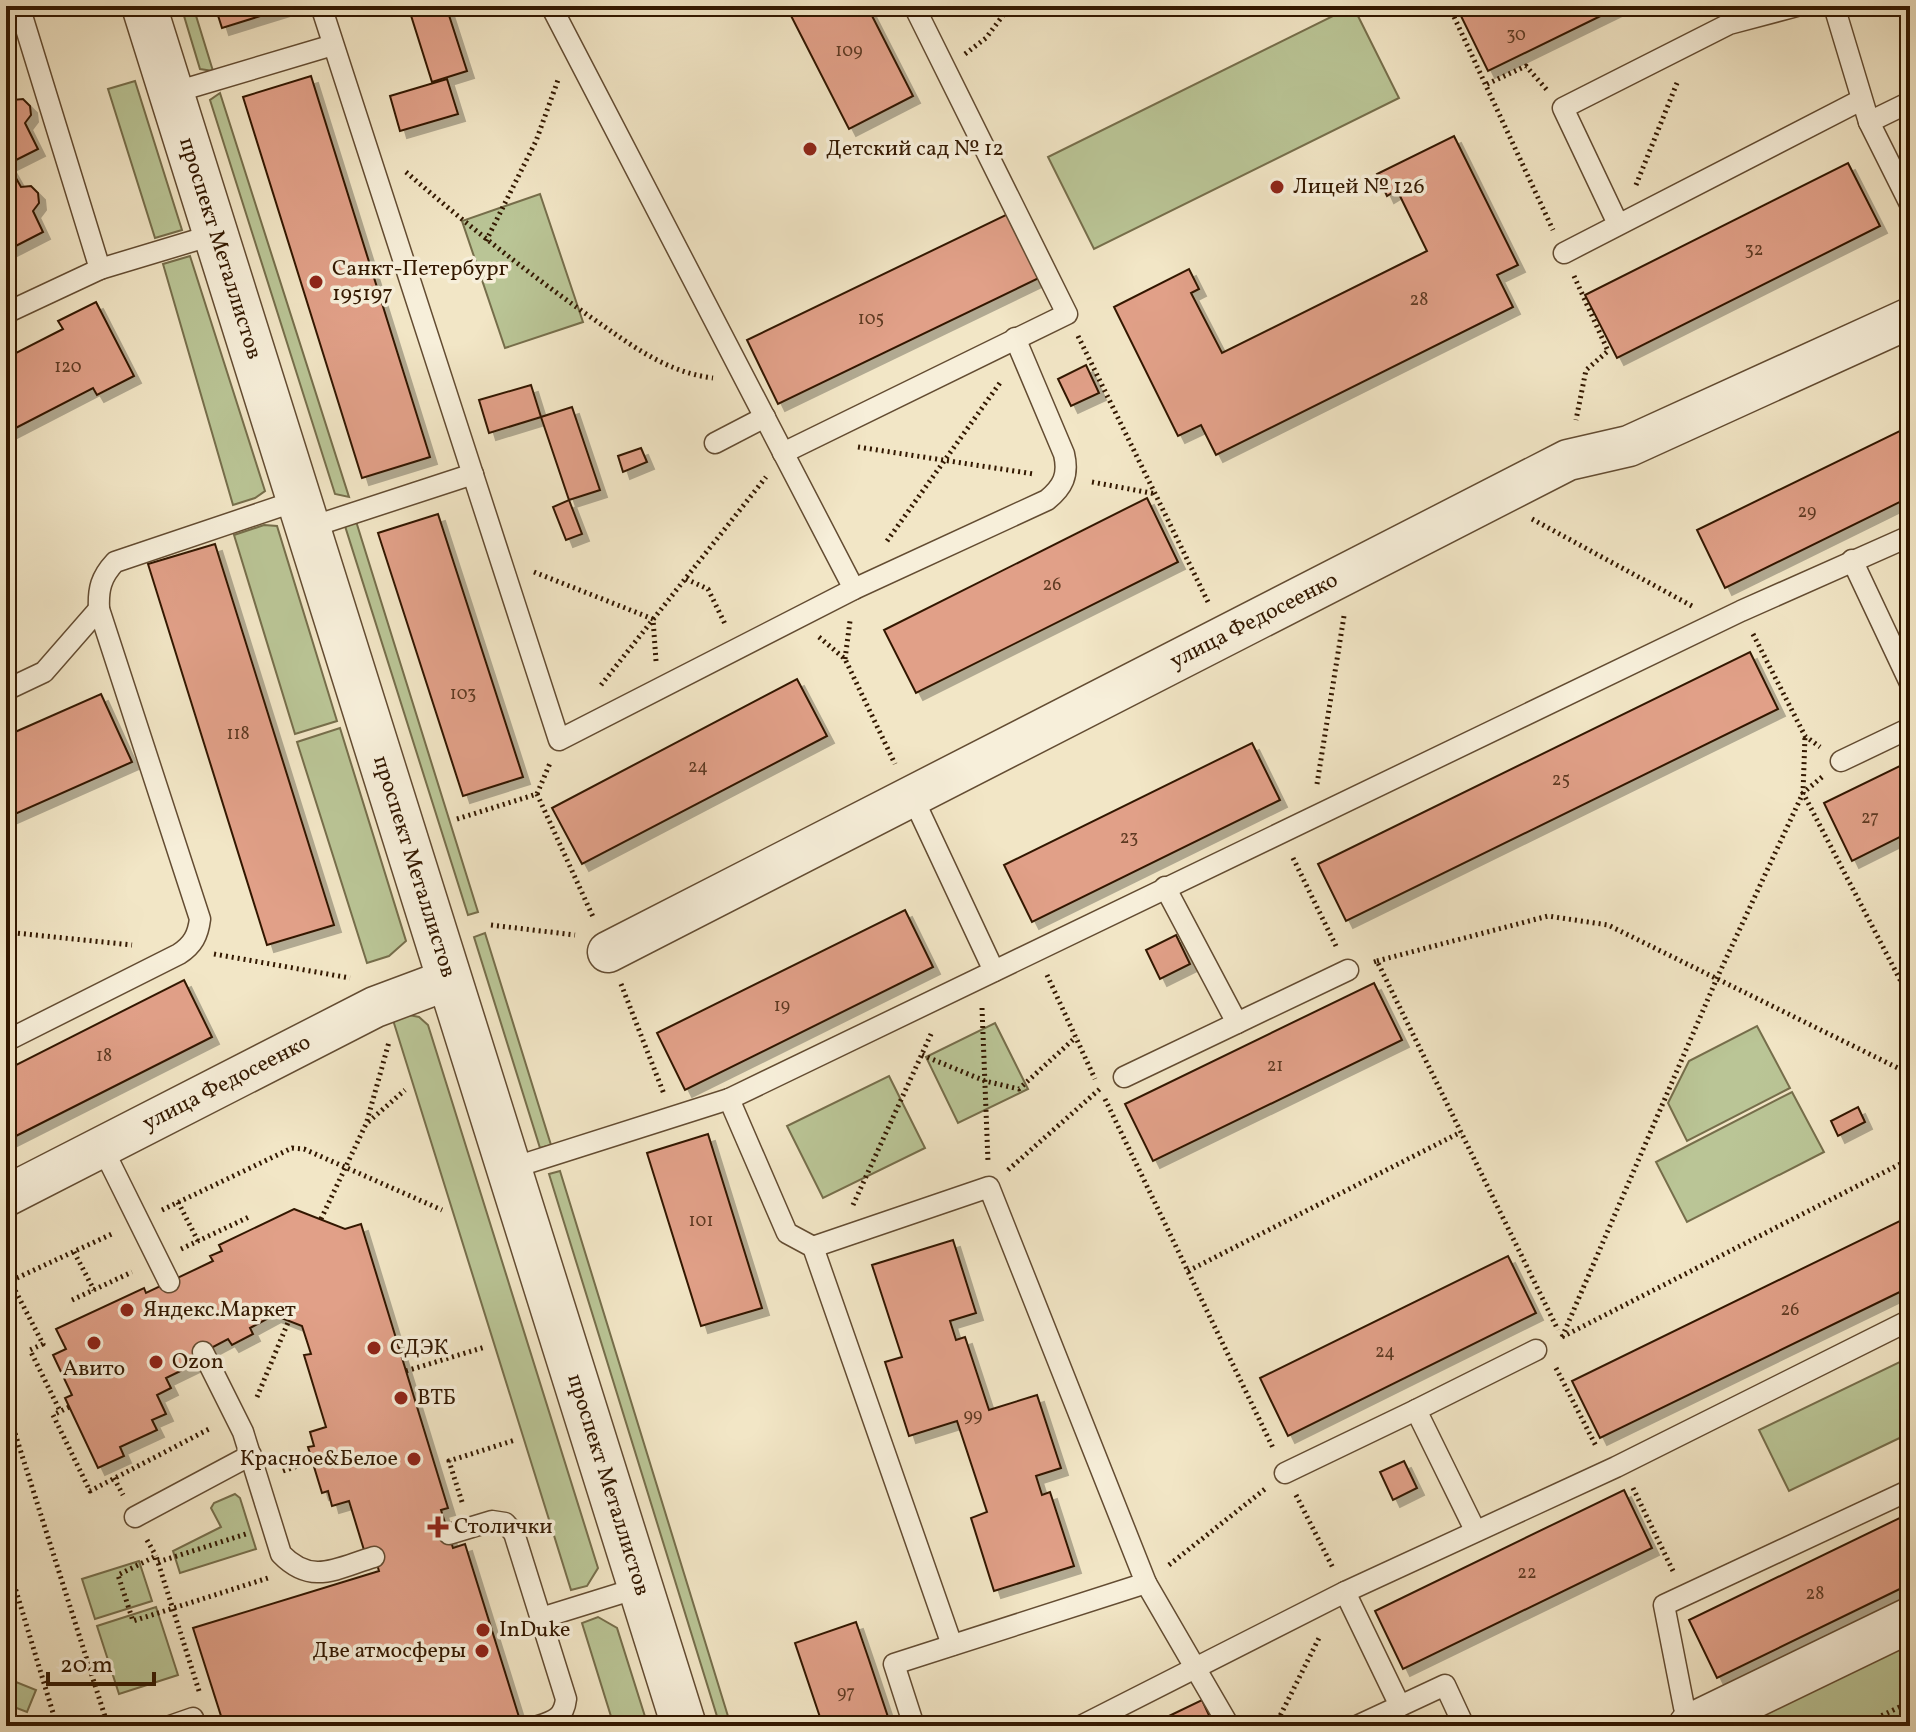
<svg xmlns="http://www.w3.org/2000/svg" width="1916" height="1732" viewBox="0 0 1916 1732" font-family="Vollkorn,serif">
<defs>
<filter id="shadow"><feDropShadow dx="7" dy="7" stdDeviation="0" flood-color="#0004"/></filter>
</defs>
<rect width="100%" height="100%" fill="#f2e6c6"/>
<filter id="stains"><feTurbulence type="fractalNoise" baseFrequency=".0025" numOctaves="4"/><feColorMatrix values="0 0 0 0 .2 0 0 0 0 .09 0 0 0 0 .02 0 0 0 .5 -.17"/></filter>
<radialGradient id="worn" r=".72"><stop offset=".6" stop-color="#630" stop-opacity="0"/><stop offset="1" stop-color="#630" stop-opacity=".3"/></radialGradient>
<g fill="#bac596" stroke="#766e4b" stroke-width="2">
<path d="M181 6H193L213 71 200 69Z"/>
<path d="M1353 6 1399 98 1094 249 1048 157Z"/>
<path d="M135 81 182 230 155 238 108 89Z"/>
<path d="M220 93 349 497 335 494 210 100Z"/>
<path d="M540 194 583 322 505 348 462 221Z"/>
<path d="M190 256 265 491 255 498 233 505 163 264Z"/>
<path d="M355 518 478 912 468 915 345 526Z"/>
<path d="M264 525 277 526 337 721 295 734 234 535Z"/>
<path d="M340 728 406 941 389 956 367 963 297 742Z"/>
<path d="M485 933 551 1145 540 1148 474 937Z"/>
<path d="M409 1015 419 1017 428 1025 598 1568 587 1586 571 1590 393 1020Z"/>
<path d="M995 1023 1028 1089 958 1123 926 1057Z"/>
<path d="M1757 1026 1790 1088 1687 1141 1668 1103 1689 1061Z"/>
<path d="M889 1076 925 1148 823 1198 787 1126Z"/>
<path d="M1792 1092 1824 1152 1687 1222 1656 1162Z"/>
<path d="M560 1171 731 1726H720L549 1174Z"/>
<path d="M1910 1357V1433L1789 1491 1759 1430Z"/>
<path d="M235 1494 240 1498 256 1549 180 1573 173 1551 221 1527 211 1508 214 1503Z"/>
<path d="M139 1561 152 1601 95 1619 82 1579Z"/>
<path d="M156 1607 178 1675 119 1694 97 1626Z"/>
<path d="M598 1617 617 1628 648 1726H614L582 1623Z"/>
<path d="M1910 1643V1726H1737Z"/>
<path d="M6 1678 36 1690 27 1712 6 1704Z"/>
</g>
<g fill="#e1a088" stroke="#331800" stroke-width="2" filter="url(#shadow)">
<path d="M215 6H282L283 9 222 28Z"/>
<path d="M408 6H446L467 71 432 82Z"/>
<path d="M786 6H867L913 96 849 129Z"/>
<path d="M1476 6H1621L1488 71 1460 14Z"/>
<path d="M311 76 430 457 362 478 243 97Z"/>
<path d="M447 79 458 114 400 131 390 96Z"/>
<path d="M6 86 13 100 23 99 30 106 31 115 25 123 38 149 8 164 21 187 31 186 38 193 39 203 33 211 43 232 6 251Z"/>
<path d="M1454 136 1518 265 1497 275 1513 307 1216 455 1201 425 1178 436 1114 307 1189 269 1199 289 1191 293 1222 353 1427 251 1397 190 1387 196 1377 174Z"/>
<path d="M1848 163 1880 226 1617 358 1585 295Z"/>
<path d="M1012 212 1043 276 778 404 747 340Z"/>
<path d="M96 302 134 376 97 395 93 388 6 433V358L63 329 58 321Z"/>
<path d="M1086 365 1099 393 1071 406 1058 379Z"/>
<path d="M531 385 541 417 489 433 479 400Z"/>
<path d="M572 407 600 490 569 500 541 417Z"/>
<path d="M1910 426V497L1725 588 1697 530Z"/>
<path d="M641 448 647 462 623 472 618 456Z"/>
<path d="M1147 498 1178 562 916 693 884 630Z"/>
<path d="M569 500 582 534 566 540 553 507Z"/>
<path d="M438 514 523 777 463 796 378 533Z"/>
<path d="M215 544 334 925 267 945 148 564Z"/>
<path d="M1750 652 1778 709 1346 921 1318 864Z"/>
<path d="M797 679 827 736 582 864 552 808Z"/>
<path d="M101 694 132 762 6 818V736Z"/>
<path d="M1252 743 1280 800 1032 922 1004 865Z"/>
<path d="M1910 761V832L1852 861 1824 803Z"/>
<path d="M905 910 933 967 685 1090 657 1033Z"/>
<path d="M1176 935 1190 964 1160 979 1146 950Z"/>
<path d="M184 980 212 1037 6 1141V1070Z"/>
<path d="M1374 983 1402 1040 1153 1161 1125 1104Z"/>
<path d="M1858 1107 1865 1122 1838 1136 1831 1121Z"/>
<path d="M708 1134 762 1308 701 1326 647 1153Z"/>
<path d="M294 1209 345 1229 361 1224 448 1508 441 1510 453 1548 465 1544 519 1717 508 1720 510 1726H215L213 1719 221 1716 193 1628 379 1571 372 1548 364 1550 349 1501 332 1506 328 1491 322 1493 308 1447 314 1446 310 1432 326 1427 304 1355 311 1354 302 1326 274 1315 250 1328 253 1334 232 1345 228 1339 194 1357 197 1363 166 1378 171 1388 157 1395 166 1414 152 1420 157 1430 120 1447 124 1456 98 1468 65 1398 72 1395 53 1355 66 1349 56 1329 144 1288 146 1293 213 1261 210 1256 222 1251 219 1245Z"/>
<path d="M1910 1216V1287L1600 1438 1572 1381Z"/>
<path d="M953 1240 976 1313 950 1321 956 1340 965 1337 989 1410 1037 1395 1061 1468 1036 1476 1042 1495 1050 1492 1074 1566 994 1591 971 1518 987 1512 957 1421 909 1436 885 1362 902 1357 872 1265Z"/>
<path d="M1508 1256 1536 1313 1288 1436 1260 1378Z"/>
<path d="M1404 1461 1417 1488 1393 1500 1380 1472Z"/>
<path d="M1624 1490 1652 1548 1403 1669 1375 1611Z"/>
<path d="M1910 1513V1584L1717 1678 1689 1620Z"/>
<path d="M856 1622 869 1660 891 1726H823L795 1643Z"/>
<path d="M1202 1700 1214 1726H1148L1169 1716Z"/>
</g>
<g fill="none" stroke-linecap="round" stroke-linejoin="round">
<defs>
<g id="service">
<path d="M19 6 100 269"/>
<path d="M321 6 559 740 854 589 1047 500C1063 487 1069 475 1064 454L1015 338"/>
<path d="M551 6 854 589"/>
<path d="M1834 6 1869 122 1910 204"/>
<path d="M172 93 333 45"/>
<path d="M1869 122 1910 102"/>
<path d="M1618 224 1563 108 1729 24 1797 6"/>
<path d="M1564 253 1861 100"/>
<path d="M6 313 100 269 216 234"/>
<path d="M715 443 765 417"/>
<path d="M783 453 1067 314 914 6"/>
<path d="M308 528 473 474"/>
<path d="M1852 560 1910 683"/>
<path d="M6 690 44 672 99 609"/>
<path d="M1841 761 1910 728"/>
<path d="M912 796 994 971"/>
<path d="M1165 887 1237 1023 1348 970"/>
<path d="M6 1041 179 954C193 945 198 935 200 919L99 609C98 589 101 577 115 562L299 500"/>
<path d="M1124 1077 1237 1023"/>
<path d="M729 1099 787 1233 813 1247 952 1645"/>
<path d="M102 1147 169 1282"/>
<path d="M509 1169 729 1099 1741 611 1910 536"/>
<path d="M813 1247 989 1187 1146 1583 894 1664 914 1726"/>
<path d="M203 1352 243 1432 281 1554C312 1586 337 1568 374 1557"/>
<path d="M1285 1473 1416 1410"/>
<path d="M135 1517 251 1455"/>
<path d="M1475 1530 1416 1410 1536 1350"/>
<path d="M449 1534 492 1521 505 1523 514 1533 566 1699C564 1717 555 1721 538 1726"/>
<path d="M1146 1583 1229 1726"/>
<path d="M1345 1592 1400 1706 1445 1685 1464 1726"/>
<path d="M541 1618 641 1587"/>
<path d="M1692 1725 1684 1707 1664 1605 1910 1490"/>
<path d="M170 1726 193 1718"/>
<path d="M1081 1726 1345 1592 1616 1467 1910 1320"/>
<path d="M1357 1726 1400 1706"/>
</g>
<g id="minor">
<path id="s1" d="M608 952 1568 460 1629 446 1910 318"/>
<path id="s2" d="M6 1196 375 1007 450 979"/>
</g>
<g id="tertiary">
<path id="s3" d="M144 6 684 1726"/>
<path d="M1691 1726 1910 1620"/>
</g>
</defs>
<use href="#service" stroke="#634c32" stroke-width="23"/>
<use href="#minor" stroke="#634c32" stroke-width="43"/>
<use href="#tertiary" stroke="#634c32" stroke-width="47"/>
<g stroke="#331800" stroke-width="5" stroke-dasharray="2 4" stroke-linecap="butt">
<path d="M1449 6 1553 230"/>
<path d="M965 54 986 38 1010 6"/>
<path d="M1487 84 1526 66 1547 90"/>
<path d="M406 172C465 223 525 271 589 316 629 343 664 372 713 378"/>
<path d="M1636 185 1677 83"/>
<path d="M486 241 536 141 558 80"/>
<path d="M1574 276 1608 351 1586 370 1576 420"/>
<path d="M1078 336 1209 604"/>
<path d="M858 447 1034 474"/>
<path d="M1092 482 1156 494"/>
<path d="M1532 519 1692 606"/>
<path d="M887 541 1002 380"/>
<path d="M534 572 653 619 656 661"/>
<path d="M686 579 708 589 725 624"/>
<path d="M1753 634 1805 736 1820 747"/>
<path d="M819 637 845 659 895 764"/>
<path d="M845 659 850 621"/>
<path d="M601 685 766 477"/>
<path d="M1822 777 1803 793 1910 999"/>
<path d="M1317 784 1344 616"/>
<path d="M537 794 594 919"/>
<path d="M457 819 537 794 550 763"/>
<path d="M1293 858 1336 946"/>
<path d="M491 925 575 935"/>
<path d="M6 932 132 945"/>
<path d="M214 954 350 978"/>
<path d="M1377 961 1548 916 1608 925 1910 1074"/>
<path d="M1374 962 1377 961 1558 1330"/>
<path d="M1047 975 1095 1079"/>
<path d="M621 984 664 1094"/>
<path d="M982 1008 988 1162"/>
<path d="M922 1055 985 1081 1019 1089 1076 1037"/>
<path d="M1105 1099 1274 1450"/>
<path d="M367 1121 389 1042"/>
<path d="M1008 1170 1102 1087"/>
<path d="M178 1202 198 1241"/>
<path d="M853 1205 932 1032"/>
<path d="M162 1210 292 1148 304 1149 442 1210"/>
<path d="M321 1219 366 1124 405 1090"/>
<path d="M181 1249 251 1216"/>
<path d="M74 1252 94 1290"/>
<path d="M1188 1271 1461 1132"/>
<path d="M6 1283 114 1233"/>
<path d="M6 1290 9 1295 16 1292 43 1344 30 1350 60 1411"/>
<path d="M72 1300 132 1272"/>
<path d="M1562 1337 1717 978 1803 793 1805 736"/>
<path d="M1562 1337 1910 1159"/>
<path d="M1556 1368 1597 1448"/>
<path d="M406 1371 485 1347"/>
<path d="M257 1397 289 1320"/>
<path d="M6 1405 108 1726"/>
<path d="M69 1407 53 1415 90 1491 211 1428"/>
<path d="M283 1471 312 1461"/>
<path d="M114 1478 123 1495"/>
<path d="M1633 1488 1674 1573"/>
<path d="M1296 1495 1333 1568"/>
<path d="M462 1502 449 1461 515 1440"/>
<path d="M147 1540 156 1556"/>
<path d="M7 1561 57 1726"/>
<path d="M158 1562 249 1533"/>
<path d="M1169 1565 1265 1489"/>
<path d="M199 1691 156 1556 118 1575 133 1621 268 1578"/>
<path d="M1275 1726 1320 1636"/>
<path d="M1860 1726 1910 1702"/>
</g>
<use href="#service" stroke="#f7efda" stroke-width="20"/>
<use href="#minor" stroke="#f7efda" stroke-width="40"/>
<use href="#tertiary" stroke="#f7efda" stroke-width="44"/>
</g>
<g fill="#8f2418" stroke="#f7efda" stroke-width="3">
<circle cx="810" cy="149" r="8"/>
<circle cx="1277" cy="187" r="8"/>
<circle cx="316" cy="282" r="8"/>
<circle cx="127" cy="1310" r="8"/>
<circle cx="94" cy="1343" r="8"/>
<circle cx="374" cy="1348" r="8"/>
<circle cx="156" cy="1362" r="8"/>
<circle cx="401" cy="1398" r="8"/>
<circle cx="414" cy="1459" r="8"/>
<path d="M434 1515h8v8h8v8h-8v8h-8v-8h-8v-8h8z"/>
<circle cx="483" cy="1630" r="8"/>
<circle cx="482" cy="1651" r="8"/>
</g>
<g text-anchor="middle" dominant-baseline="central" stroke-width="7" stroke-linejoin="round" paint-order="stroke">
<g font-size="18" fill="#5e3a22">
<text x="1516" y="35">30</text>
<text x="849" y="51">109</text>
<text x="1754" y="250">32</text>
<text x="1419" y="300">28</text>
<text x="871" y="319">105</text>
<text x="68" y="367">120</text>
<text x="1807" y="512">29</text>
<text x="1052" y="585">26</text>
<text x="463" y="694">103</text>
<text x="238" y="734">118</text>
<text x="698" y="767">24</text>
<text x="1561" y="780">25</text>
<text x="1870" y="818">27</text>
<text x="1129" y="838">23</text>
<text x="782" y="1006">19</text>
<text x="104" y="1056">18</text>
<text x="1275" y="1066">21</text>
<text x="701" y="1221">101</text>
<text x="1790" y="1310">26</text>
<text x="1385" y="1352">24</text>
<text x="973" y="1416">99</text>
<text x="1527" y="1573">22</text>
<text x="1815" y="1594">28</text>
<text x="846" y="1693">97</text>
</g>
<g font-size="22" fill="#331800" stroke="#f7efda" text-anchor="start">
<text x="826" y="149">Детский сад № 12</text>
<text x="1293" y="187">Лицей № 126</text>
<text x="332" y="269">Санкт-Петербург<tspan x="332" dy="25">195197</tspan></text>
<text x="143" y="1310">Яндекс.Маркет</text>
<text x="390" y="1348">СДЭК</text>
<text x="172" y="1362">Ozon</text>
<text x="94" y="1369" text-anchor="middle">Авито</text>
<text x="417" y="1398">ВТБ</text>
<text x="398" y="1459" text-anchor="end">Красное&amp;Белое</text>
<text x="454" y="1527">Столички</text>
<text x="499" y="1630">InDuke</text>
<text x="466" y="1651" text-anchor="end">Две атмосферы</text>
</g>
<g font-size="22" fill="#331800" stroke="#f7efda">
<text stroke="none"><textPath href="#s3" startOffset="254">проспект Металлистов</textPath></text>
<text stroke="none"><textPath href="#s1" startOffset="726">улица Федосеенко</textPath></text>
<text stroke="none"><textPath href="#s3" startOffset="902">проспект Металлистов</textPath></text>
<text stroke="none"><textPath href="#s2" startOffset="248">улица Федосеенко</textPath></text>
<text stroke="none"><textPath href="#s3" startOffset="1550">проспект Металлистов</textPath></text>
</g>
</g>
<rect width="1916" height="1732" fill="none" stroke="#f2e6c6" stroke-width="32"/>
<rect x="8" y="8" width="1900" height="1716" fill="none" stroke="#331800" stroke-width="4"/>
<rect x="16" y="16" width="1884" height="1700" fill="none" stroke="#331800" stroke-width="2"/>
<path d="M48 1672v12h106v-12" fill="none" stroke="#331800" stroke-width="4"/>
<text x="60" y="1672" font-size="24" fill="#331800" stroke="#f7efda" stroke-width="6" paint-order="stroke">20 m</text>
<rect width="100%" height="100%" filter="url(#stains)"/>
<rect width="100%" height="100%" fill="url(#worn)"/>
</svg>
